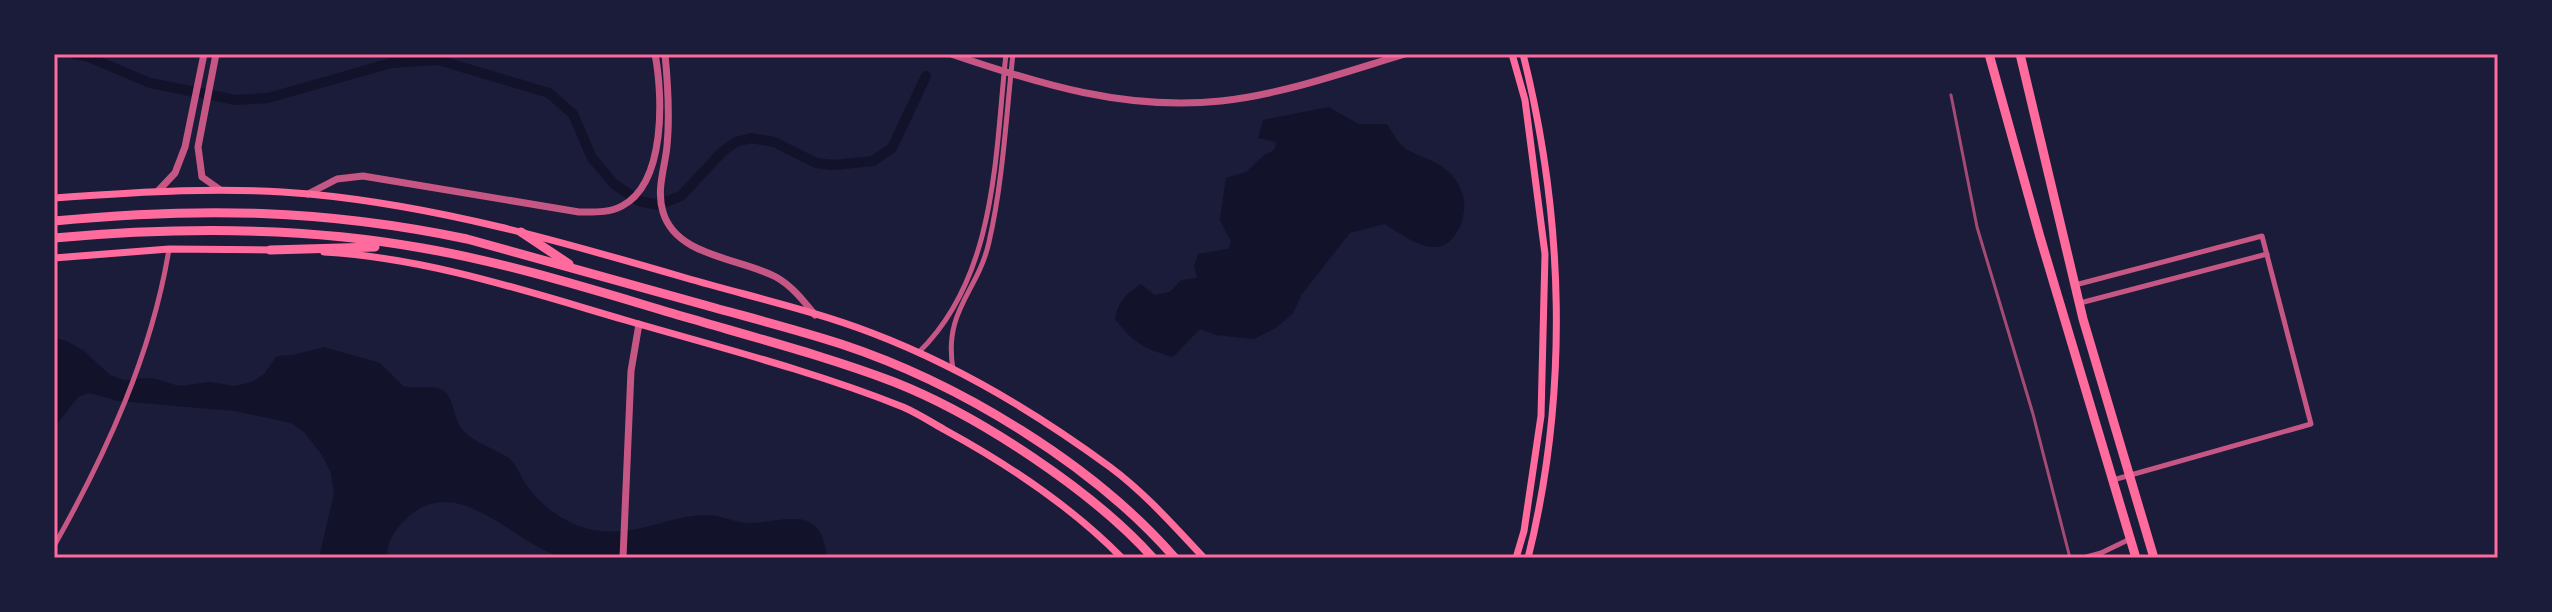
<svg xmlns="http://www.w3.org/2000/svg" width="2552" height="612" viewBox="0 0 2552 612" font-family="'Public Sans',sans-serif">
<rect width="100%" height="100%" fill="#1b1b3a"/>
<g fill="#12122b">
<path d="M1329 107 1358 124H1387C1392 132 1398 144 1406 149 1430 162 1452 164 1462 193 1466 202 1464 215 1461 224 1444 266 1411 241 1385 224L1350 233 1302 294 1293 313 1276 328 1254 339 1216 335 1200 329 1173 357C1145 349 1133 343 1115 319 1119 301 1125 294 1141 284L1154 295 1170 292 1181 280 1197 278 1194 266 1198 254 1228 249 1231 242 1220 220 1226 178 1246 172 1263 156 1274 150 1276 142 1258 138 1263 120Z"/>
<path d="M54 338 67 341 84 351 110 375 124 380 152 378 179 386 210 382 235 386 252 382 264 374 277 356 293 355 324 347 380 363 403 386C416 390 434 383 444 391 455 401 453 418 462 429 475 445 502 450 513 462 518 468 521 477 525 483 542 508 570 528 600 531 638 536 670 515 708 515 721 515 735 523 749 523 788 522 821 503 827 558H563C510 542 454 465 401 524 393 533 385 546 388 558H319L334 493 331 473 322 455 304 432 291 423 235 411 118 401 90 393 78 397 54 428Z"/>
</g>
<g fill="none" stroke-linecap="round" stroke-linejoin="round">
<path stroke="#12122b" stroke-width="10" d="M74 54 86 56 150 83 236 100 268 98 391 63 438 60 549 93 573 114 592 158 614 184 639 201 658 205 681 196 723 151 736 142 751 138 774 142 816 163 833 165 873 161 892 148 926 76"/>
<g stroke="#c65784" stroke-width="5">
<path d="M2075 285 2262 236 2311 424 2113 480"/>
<path d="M2080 303 2267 254"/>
<path d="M919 352C997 276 995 154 1006 54"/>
<path d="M953 369C943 310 978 292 989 242 1003 181 1006 117 1013 54"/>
<path d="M54 546C106 454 152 354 169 249"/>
<path d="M2083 558 2101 553 2130 539"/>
</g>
<g stroke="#c65784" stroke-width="7">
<path d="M216 54 198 147 202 177 219 189"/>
<path d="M665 54C668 85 670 115 667 146 665 168 656 189 663 212 676 257 741 258 776 277 792 286 803 300 815 315"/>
<path d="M951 54C1039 84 1126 111 1221 101 1284 94 1345 72 1405 54"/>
<path d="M158 191 175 173 185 147 204 54"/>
<path d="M308 194 337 179 363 176 579 212C594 212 609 213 622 206 666 183 663 96 655 54"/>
<path d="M623 558 631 371 639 324"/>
</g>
<g stroke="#ff6b9d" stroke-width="7">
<path d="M1512 54 1525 100 1545 254 1541 416 1524 531 1516 558"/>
<path d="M1523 54C1564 218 1569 393 1528 558"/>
<path d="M54 198C139 192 224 186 309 194 438 206 563 242 686 278 748 296 812 310 872 333 956 365 1038 414 1110 467 1145 493 1174 526 1204 558"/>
<path d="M324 252C427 258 526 291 625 320 718 347 813 371 903 407 917 413 931 422 945 430 1009 465 1071 506 1122 558"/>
<path d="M54 258 169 249 275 250"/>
</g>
<g stroke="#ff6b9d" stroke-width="9">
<path d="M1989 54 2040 237 2136 558"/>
<path d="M2020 54 2083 319 2154 558"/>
<path d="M54 221C199 207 324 209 467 239 545 260 623 282 701 304 747 317 795 329 841 344 959 383 1093 464 1175 558"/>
<path d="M521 232 569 264"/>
<path d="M54 238C176 227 301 226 422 248 514 264 603 293 692 319 760 339 828 357 894 382 978 415 1093 491 1153 558"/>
<path d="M270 250 375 247"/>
</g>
<path stroke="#a44b75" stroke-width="3" d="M1951 95 1977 227 2033 414 2070 558"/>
</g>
<rect width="2552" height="612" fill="none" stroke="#1b1b3a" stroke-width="112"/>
<rect x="56" y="56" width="2440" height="500" fill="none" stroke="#ff6b9d" stroke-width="3"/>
</svg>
